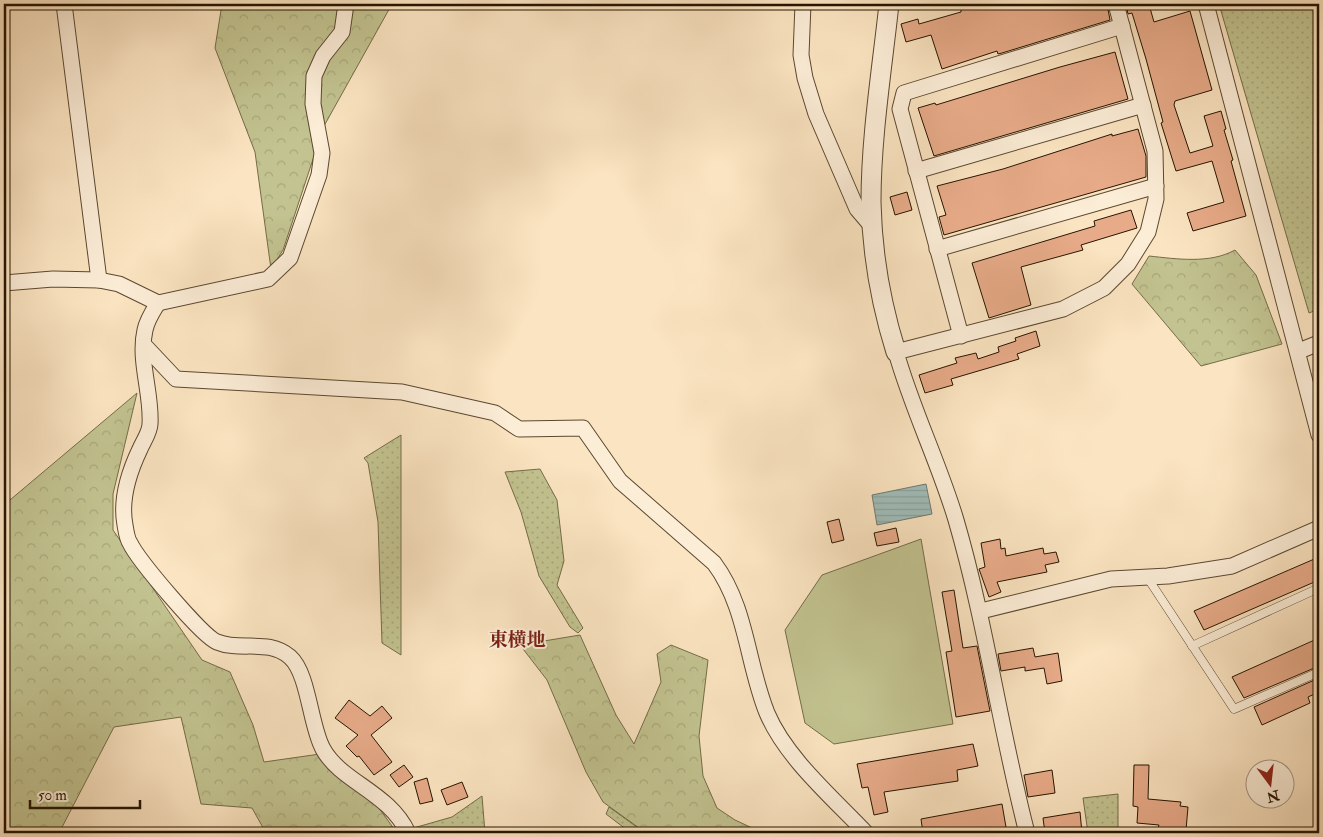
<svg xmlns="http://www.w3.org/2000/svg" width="1323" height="837" viewBox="0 0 1323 837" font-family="'IM FELL Double Pica','Noto Serif JP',serif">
<defs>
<pattern id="grass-dots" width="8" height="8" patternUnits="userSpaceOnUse" patternTransform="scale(1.25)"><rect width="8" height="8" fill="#c2c390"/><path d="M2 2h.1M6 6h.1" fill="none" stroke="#a7a77a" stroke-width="1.8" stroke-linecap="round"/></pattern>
<pattern id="forest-crowns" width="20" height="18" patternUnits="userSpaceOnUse" patternTransform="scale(1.25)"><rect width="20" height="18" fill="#c2c390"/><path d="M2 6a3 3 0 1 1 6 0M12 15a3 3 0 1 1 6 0" fill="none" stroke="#a7a77a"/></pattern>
<pattern id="water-rules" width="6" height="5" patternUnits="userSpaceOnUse" patternTransform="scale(1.25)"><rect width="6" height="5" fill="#a0bdba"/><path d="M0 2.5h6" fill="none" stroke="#8aa29e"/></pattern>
</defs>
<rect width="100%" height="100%" fill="#fbe4c1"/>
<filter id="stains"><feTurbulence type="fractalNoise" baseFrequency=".004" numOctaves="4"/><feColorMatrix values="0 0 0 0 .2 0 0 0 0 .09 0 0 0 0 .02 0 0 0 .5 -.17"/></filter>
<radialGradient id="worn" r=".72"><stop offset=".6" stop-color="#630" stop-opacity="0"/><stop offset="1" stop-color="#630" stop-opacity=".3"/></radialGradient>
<g fill="url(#grass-dots)" stroke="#746c48">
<path d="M1219 4H1311L1319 20V309L1309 313Z"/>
<path d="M401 435V655L382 643 378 522 368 463 364 458Z"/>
<path d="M540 469 557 500 564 561 557 585 583 628 578 633 570 627 539 576 521 512 505 472Z"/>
<path d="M1118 794V833H1088L1083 798Z"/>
<path d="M482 796 485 833H413L410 829 452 817Z"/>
<path d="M609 807 641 830 654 833H631L606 814Z"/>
</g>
<g fill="url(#forest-crowns)" stroke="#746c48">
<path d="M222 4H392L324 126 283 250 271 269 255 152 215 48Z"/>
<path d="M1235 250 1256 275 1282 344 1201 366 1132 284 1149 256C1177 259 1210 264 1235 250Z"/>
<path d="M137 393 113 494V530L202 660 230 672 253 725 264 762 320 754 366 790 397 833H266L252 808 201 804 181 717 114 727 59 833H4V505Z"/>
<path d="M580 635 616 715 634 744 661 682 657 654 671 645 708 660 699 736 703 776 717 808 735 820 763 833H703L698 828 691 833H646L603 802 586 772 547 680 520 645Z"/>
</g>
<path fill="#c2c390" stroke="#746c48" d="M921 539 953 724 834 744 805 723 785 630 822 575Z"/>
<path fill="url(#water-rules)" stroke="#6f7970" d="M926 484 932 514 877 525 872 495Z"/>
<g fill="#e8ab89" stroke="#261400">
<path d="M978 4H1107L1110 20 1002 53 998 54 997 51 942 69 931 35 906 42 901 24 918 19 919 24 961 12V9Z"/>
<path d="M1126 4H1153L1154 7 1150 8 1154 22 1190 11 1212 90 1175 101 1174 105 1190 153 1213 146 1204 116 1221 111 1226 129 1224 130 1233 160 1231 161 1246 216 1193 231 1187 213 1224 202 1212 161 1176 171 1161 123 1163 122 1146 59 1132 13 1128 14Z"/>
<path d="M1115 52 1128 99 934 156 918 108 935 103 936 105 1060 67Z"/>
<path d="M1138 129 1146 156V177L944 235 939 217 946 215 937 186 1003 169 1112 134V136Z"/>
<path d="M907 192 912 210 895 215 890 197Z"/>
<path d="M1131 210 1137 228 1081 245 1083 250 1021 267 1031 305 989 318 972 263 1095 226 1094 221Z"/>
<path d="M1036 331 1040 346 1017 354 1019 359 951 379 953 385 925 393 919 375 957 363 955 358 976 353 978 359 999 352 998 347 1016 341 1015 338Z"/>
<path d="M839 519 844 540 832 543 827 522Z"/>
<path d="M896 528 899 542 877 546 874 533Z"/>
<path d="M1000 539 1001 549 1005 548 1006 556 1043 548 1044 554 1056 552 1059 562 1045 565 1047 572 997 582 1001 592 989 597 979 569 985 567 981 543Z"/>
<path d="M1319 557V580L1204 630 1194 611Z"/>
<path d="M954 590 963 648 977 646 990 711 956 717 946 652 952 651 942 592Z"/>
<path d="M1319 638V666L1244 698 1232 677Z"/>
<path d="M1033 648 1035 657 1058 653 1062 681 1047 684 1044 668 1025 671V667L1001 671 998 654Z"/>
<path d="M1319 678V692L1308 697 1310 703 1262 725 1254 707Z"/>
<path d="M349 700 370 716 382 706 392 718 371 735 392 762 374 775 359 756 357 757 346 746 358 735 335 718Z"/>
<path d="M973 744 978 766 957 770 958 781 884 792 888 812 874 815 868 787 862 788 857 764Z"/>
<path d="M404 765 413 777 399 787 390 775Z"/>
<path d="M1134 765H1149L1148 799 1181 802 1180 806 1188 807 1186 830 1158 828 1159 825 1137 823 1138 807 1133 806Z"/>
<path d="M1052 770 1055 793 1028 797 1024 775Z"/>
<path d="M427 778 433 801 420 804 414 782Z"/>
<path d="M462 782 468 797 447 805 441 790Z"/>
<path d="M1002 804 1007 833H923L921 819Z"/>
<path d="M1080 812 1082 833H1045L1043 818Z"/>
</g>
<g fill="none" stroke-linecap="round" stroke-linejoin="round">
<defs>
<g id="service">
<path d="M1147 577 1234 709 1319 672"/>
<path d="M1192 646 1319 588"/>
</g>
<g id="minor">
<path d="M64 4 99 280"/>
<path d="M803 4 801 55 805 78 816 114 857 209 874 229"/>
<path d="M1206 4 1319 435"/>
<path d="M916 171 1143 105"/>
<path d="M937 249 1156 186"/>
<path d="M4 283 53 279 99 280 119 284 158 303 268 279 290 258 319 175 322 153 313 104 314 76 323 56 342 32 346 4"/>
<path d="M158 303C153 311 147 320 145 330 138 360 152 394 150 424 150 432 143 442 140 449 129 472 120 499 125 525 126 531 127 539 130 543 138 560 202 636 217 642 241 652 268 638 290 657 309 674 310 726 323 749 341 782 389 792 408 833"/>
<path d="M961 336 900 109 904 93 1122 26"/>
<path d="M144 345 176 379 402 392 495 413 519 429 583 428 620 481 714 563C747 607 747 664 767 713 786 758 833 798 866 833"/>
<path d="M1299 351 1319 343"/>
<path d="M981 611 1111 579 1168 576 1232 566 1319 528"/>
<path d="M1027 833C1000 729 986 623 956 520 939 463 912 409 896 352L1063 309 1104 288 1128 264 1148 232 1156 199 1155 151 1116 4"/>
</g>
<path id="tertiary" d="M889 4C882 69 871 136 871 202 872 253 881 304 896 352"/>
</defs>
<use href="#service" stroke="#5b4830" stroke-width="9"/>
<use href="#minor" stroke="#5b4830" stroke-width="17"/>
<use href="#tertiary" stroke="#5b4830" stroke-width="21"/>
<use href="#service" stroke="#fcedd7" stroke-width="8"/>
<use href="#minor" stroke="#fcedd7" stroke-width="15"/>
<use href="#tertiary" stroke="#fcedd7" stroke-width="19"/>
</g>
<g text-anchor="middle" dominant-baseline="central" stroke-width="4" stroke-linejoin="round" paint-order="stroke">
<g font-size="19" font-weight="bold" fill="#7a1f14" stroke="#fcedd7">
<text x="517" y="640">東横地</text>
</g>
</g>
<rect width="1323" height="837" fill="none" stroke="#fbe4c1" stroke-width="20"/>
<rect x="5" y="5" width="1313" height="827" fill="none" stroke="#261400" stroke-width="2.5"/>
<rect x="10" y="10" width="1303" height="817" fill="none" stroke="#261400"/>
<g transform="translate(1270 784) rotate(165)"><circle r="24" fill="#fcedd7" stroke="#a69681"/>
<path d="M0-4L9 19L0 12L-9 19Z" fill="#8f2418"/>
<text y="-8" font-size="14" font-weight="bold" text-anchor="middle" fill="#261400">N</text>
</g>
<path d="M30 800v8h110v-8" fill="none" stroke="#261400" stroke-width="2.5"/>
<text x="38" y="800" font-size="15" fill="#261400" stroke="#fcedd7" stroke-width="4" paint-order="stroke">50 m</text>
<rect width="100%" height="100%" filter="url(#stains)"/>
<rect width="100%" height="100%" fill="url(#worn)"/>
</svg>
